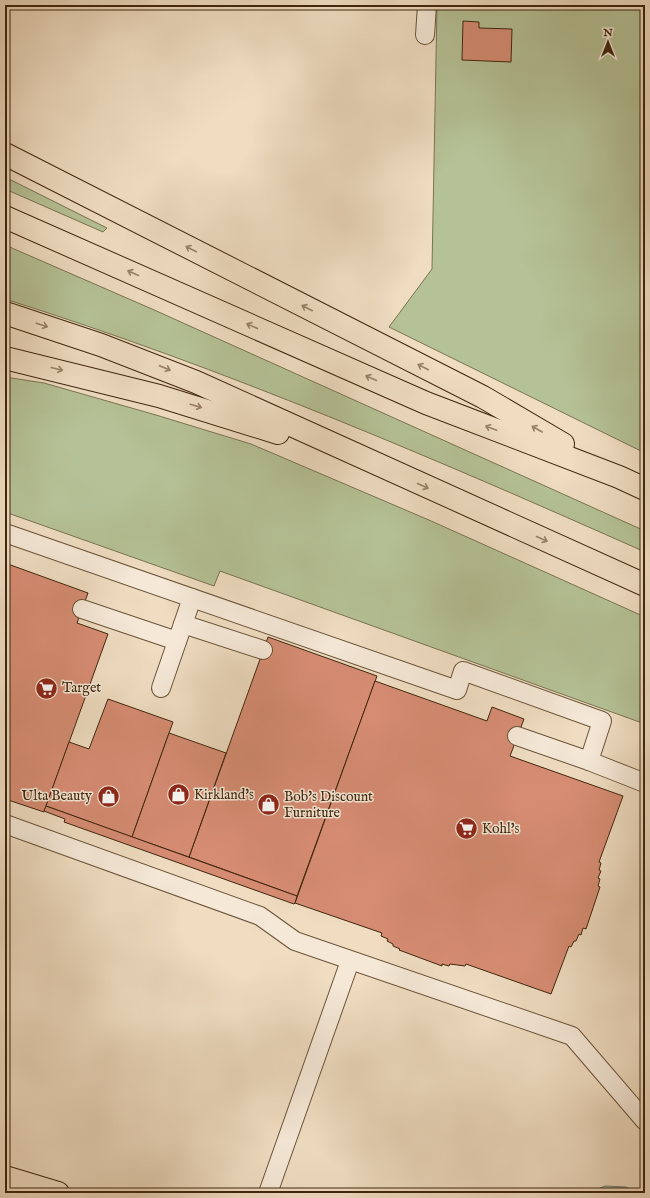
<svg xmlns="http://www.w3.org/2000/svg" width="650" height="1198" viewBox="0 0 650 1198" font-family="'IM FELL English',serif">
<rect width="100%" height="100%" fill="#efdcc1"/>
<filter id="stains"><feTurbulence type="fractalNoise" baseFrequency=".005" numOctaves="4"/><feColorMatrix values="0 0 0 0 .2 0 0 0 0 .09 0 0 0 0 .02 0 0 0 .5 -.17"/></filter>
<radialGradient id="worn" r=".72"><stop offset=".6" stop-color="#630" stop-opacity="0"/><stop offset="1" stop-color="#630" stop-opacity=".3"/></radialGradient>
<g fill="#b5c196" stroke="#7a7451">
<path d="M437 5H644L645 453 389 327 432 269Z"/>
<path d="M5 177 107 228 103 232 5 189Z"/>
<path d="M5 245 152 309 645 531V552C436 459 224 368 5 299Z"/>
<path d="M5 377 44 383 156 415 251 444 429 520 645 617V724L220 571 214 586 5 512Z"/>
</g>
<path fill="#9abbb4" stroke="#767f71" d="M605 1186 626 1187 637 1193H589Z"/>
<g fill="#d68c73" stroke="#3f260c">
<path d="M463 21 479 22V28L512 29 511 62 462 60Z"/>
<path d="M5 563 88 593 77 623 108 634 44 812 5 799Z"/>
<path d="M268 637 377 676 297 896 189 857Z"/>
<path d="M375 681 487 721 492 707 524 719 510 756 623 796 599 862 601 863 599 870 601 871 598 878 600 879 598 886 600 887 586 929 583 928 581 935 579 934 576 941H574L571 947 569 946 551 994 466 964 465 966 450 964 449 966 442 964V966L399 950 400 949 393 946V944L387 941 388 939 381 936 382 933 295 903Z"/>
<path d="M108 699 173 722 132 837 46 806 69 742 89 749Z"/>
<path d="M169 733 226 753 189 857 132 837Z"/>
<path d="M46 806 297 896 295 903 294 904 64 822 65 819 44 811Z"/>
</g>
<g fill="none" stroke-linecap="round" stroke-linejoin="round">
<defs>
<g id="minor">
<path d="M425 35 427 5"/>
<path d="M5 533 457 690 463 671 602 721 589 761 645 783"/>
<path d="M82 609 177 641"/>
<path d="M183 624 263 650"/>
<path d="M161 688 192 598"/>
<path d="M517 736 589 761"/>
<path d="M5 824 260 916 295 941 572 1036 645 1121"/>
<path d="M268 1193 350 961"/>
</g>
<path id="major" d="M5 1177 58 1193"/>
<g id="highway">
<path d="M5 154 483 397 563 444"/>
<path d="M5 217 426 403 619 477 645 489"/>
<path d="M5 313 101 345 196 382 645 585"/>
<path d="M5 358 159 396 278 433"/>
</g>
</defs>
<use href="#minor" stroke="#6b5439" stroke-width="20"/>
<use href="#major" stroke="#3f260c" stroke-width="24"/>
<use href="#highway" stroke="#3f260c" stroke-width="24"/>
<use href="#minor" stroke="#f5e8d7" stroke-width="18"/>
<use href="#major" stroke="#efdcc1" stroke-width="22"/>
<use href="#highway" stroke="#efdcc1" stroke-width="22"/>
</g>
<defs><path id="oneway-shaft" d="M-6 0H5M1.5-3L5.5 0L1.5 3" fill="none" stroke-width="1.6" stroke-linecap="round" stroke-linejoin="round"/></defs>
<g stroke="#978166">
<use href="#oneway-shaft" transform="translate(191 249) rotate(-153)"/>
<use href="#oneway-shaft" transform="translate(133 273) rotate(-156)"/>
<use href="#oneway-shaft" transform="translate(307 308) rotate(-153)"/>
<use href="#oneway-shaft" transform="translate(42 325) rotate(18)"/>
<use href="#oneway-shaft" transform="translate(252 326) rotate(-156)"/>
<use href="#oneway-shaft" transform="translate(423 367) rotate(-153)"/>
<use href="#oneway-shaft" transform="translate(165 368) rotate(23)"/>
<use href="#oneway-shaft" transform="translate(57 369) rotate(14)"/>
<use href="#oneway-shaft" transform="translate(371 378) rotate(-156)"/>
<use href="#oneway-shaft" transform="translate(196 406) rotate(16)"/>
<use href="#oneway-shaft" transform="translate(491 428) rotate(-159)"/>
<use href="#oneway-shaft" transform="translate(537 429) rotate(-150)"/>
<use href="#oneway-shaft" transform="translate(423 486) rotate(24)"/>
<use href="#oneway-shaft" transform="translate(542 539) rotate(24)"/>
</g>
<defs>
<symbol id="supermarket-disc" viewBox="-11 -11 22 22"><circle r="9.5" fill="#8f2418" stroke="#f5e8d7"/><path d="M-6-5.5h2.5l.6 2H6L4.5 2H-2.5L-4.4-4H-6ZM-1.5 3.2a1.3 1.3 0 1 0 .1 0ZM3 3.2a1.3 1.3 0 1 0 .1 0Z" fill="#fff"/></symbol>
<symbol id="shop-disc" viewBox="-11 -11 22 22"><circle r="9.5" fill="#8f2418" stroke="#f5e8d7"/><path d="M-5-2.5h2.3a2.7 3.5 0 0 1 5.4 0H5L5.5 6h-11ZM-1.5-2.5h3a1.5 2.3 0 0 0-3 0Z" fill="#fff"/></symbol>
</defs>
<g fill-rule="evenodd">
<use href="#supermarket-disc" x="34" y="676" width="25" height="25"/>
<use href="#shop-disc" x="166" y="782" width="25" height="25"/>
<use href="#shop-disc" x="96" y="784" width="25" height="25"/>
<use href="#shop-disc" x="256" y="792" width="25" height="25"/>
<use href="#supermarket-disc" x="454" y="816" width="25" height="25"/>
</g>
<g text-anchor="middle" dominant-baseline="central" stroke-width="3" stroke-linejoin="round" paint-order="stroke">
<g font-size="14" fill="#3f260c" stroke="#f5e8d7" text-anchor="start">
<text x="62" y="688">Target</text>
<text x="194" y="795">Kirkland's</text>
<text x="92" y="796" text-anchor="end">Ulta Beauty</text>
<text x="284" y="797">Bob's Discount<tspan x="284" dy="16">Furniture</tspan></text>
<text x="482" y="829">Kohl's</text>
</g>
</g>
<rect width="650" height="1198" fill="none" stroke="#efdcc1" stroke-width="20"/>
<rect x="6" y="6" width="638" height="1186" fill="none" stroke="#3f260c" stroke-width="2"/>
<rect x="10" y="10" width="630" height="1178" fill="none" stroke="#3f260c"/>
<g transform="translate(608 42)" stroke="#f5e8d7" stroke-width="3" paint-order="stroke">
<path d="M0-3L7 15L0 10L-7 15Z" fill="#3f260c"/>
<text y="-6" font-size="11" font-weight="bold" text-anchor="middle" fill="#3f260c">N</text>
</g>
<rect width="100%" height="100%" filter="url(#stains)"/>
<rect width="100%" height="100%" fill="url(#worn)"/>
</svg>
